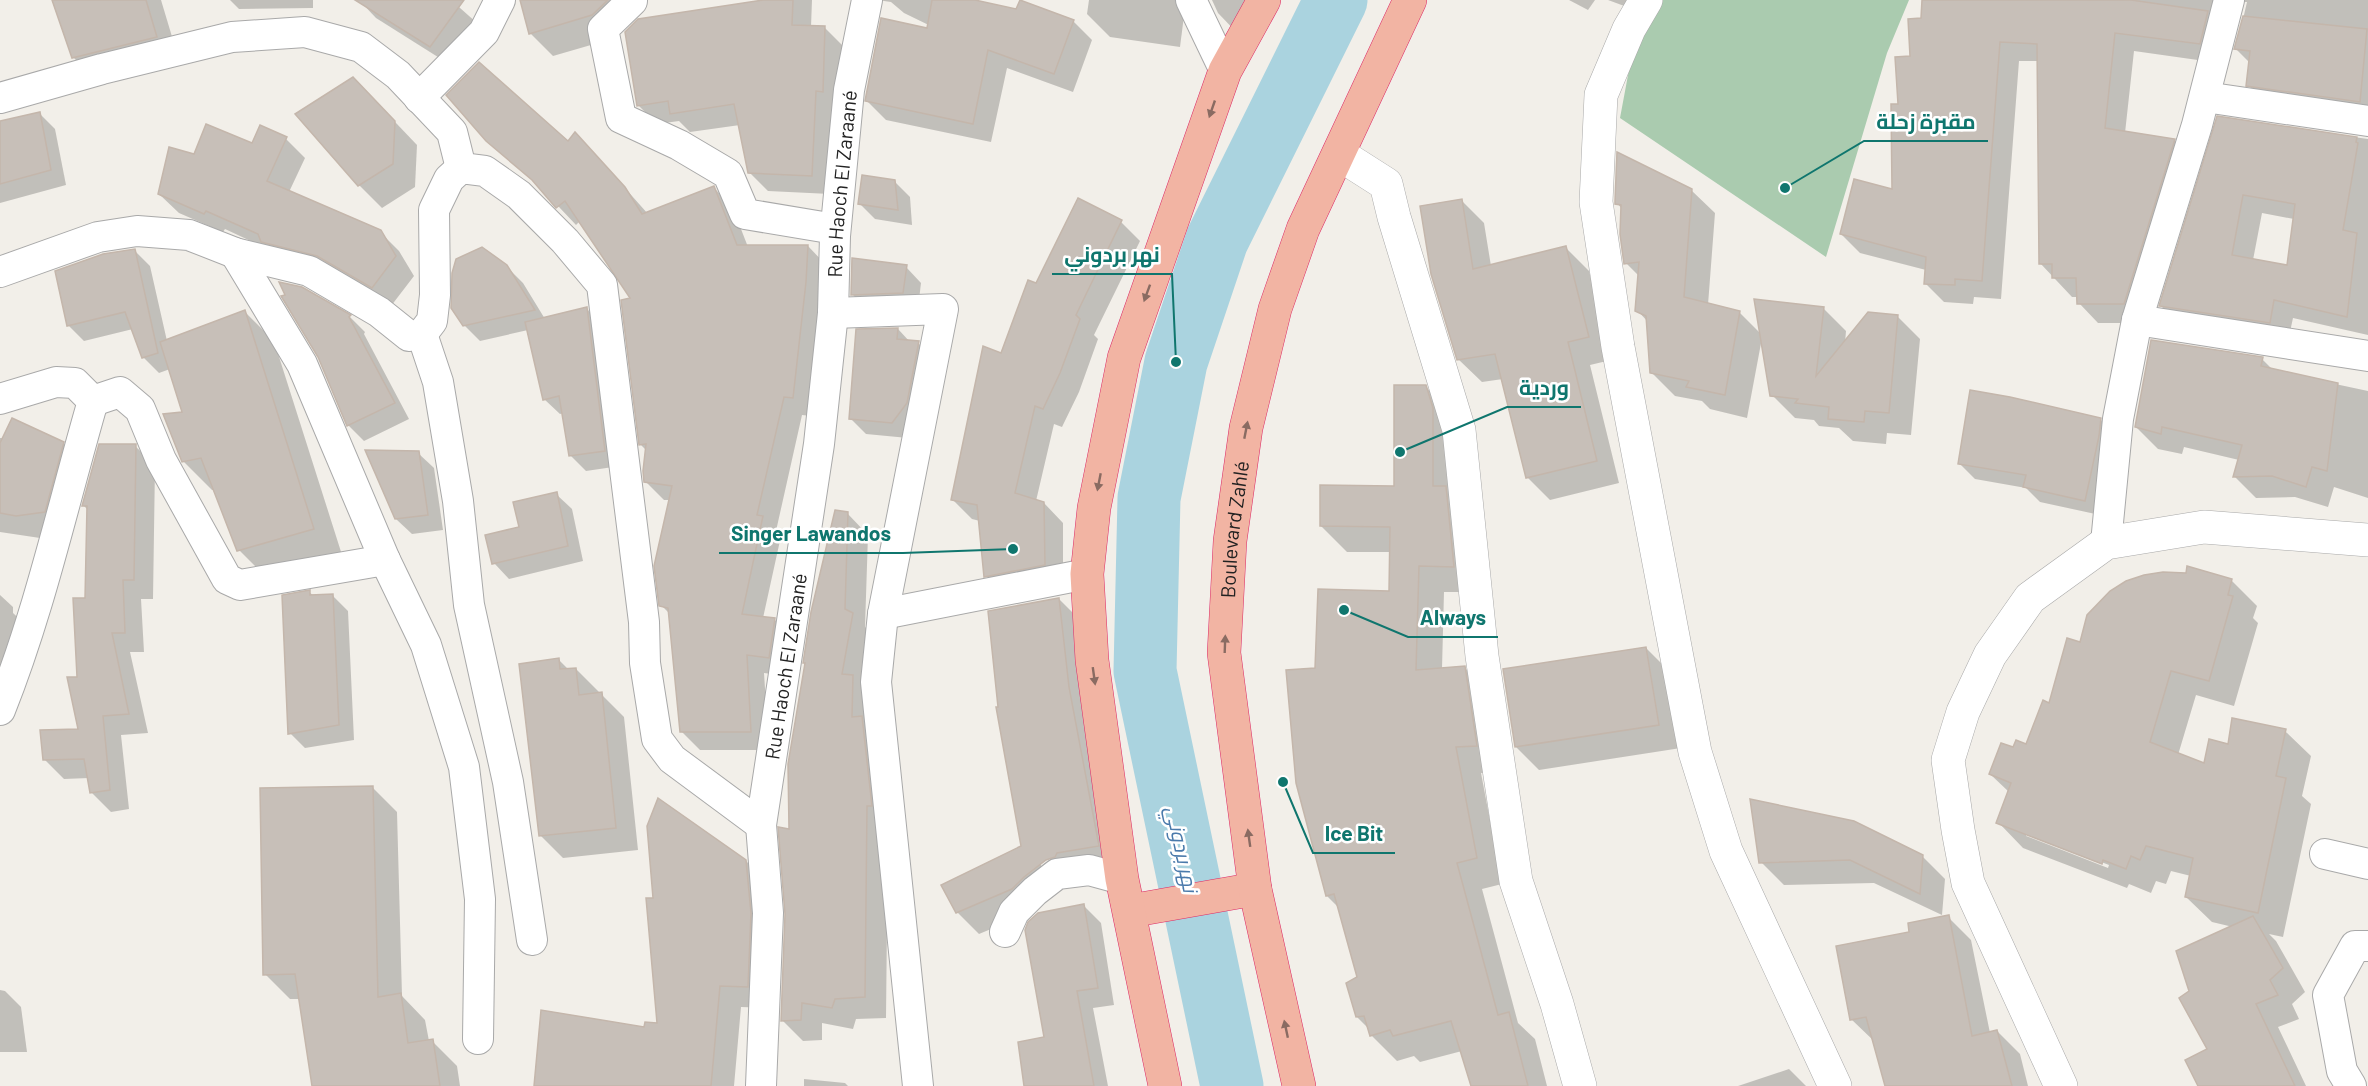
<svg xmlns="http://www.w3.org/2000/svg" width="2368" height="1086" viewBox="0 0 2368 1086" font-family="Barlow,Cairo,sans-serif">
<rect width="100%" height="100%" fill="#f2efe9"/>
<path fill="#aacbaf" d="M1661 0H1909L1887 53 1826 257 1620 118 1634 43Z"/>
<g fill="#0003" fill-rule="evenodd">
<path d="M54 0H161L179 60 96 80 73 57Z"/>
<path d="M230 0H313V8L239 9Z"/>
<path d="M359 0H451L477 23 449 64 376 18Z"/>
<path d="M522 0H624L630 23 615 38 553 56 530 33Z"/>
<path d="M759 0H812L811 27H824L843 46 830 194 768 191 749 172 740 125 690 132 679 121 657 124 638 105Z"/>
<path d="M877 0H967L1073 21 1092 40 1073 92 1007 68 991 142 886 120 867 101 943 32 904 13 891 2Z"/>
<path d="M1089 0H1186L1180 47 1110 37 1087 14Z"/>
<path d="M1212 0H1270L1241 37 1218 13Z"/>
<path d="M1569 0H1595L1588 10Z"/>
<path d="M1608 0H1631L1627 7Z"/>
<path d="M1947 0H2368V119L2267 104 2248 85 2250 63 2236 49 2247 2H2243L2219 63 2134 51 2125 133 2174 140 2193 159 2143 323H2098L2079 303 2078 297H2072L2040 263 2039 61H2019L2001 299 1974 297 1973 304 1944 302 1925 283 1926 270 1860 253 1841 234 1894 191 1900 106 1912 58 1945 18Z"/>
<path d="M376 102 417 145 415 187 382 208 359 185Z"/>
<path d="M40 114 55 129 66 185 0 203V122Z"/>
<path d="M2218 118 2368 139V335L2293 318 2288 341 2180 325 2161 306ZM2262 213 2294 219 2288 267 2253 260Z"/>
<path d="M286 139 305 158 289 192 380 232 399 251 414 276 391 306 225 229 223 232 179 213 159 194 195 156Z"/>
<path d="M488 140 568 143 593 152 648 214 714 188 732 206 748 247 808 246 826 265 811 416 802 415 776 531 781 536 763 618 774 619 793 638 787 676 764 673 769 750H700L682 732 670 614 661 605 670 500H664L645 481 647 451 641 445 632 299 580 221 576 225 543 190Z"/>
<path d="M894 181 910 197 912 225 875 219 860 204Z"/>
<path d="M1691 190 1715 213 1708 305 1739 312 1762 335 1823 308 1846 331 1845 343 1897 316 1920 339 1911 435 1887 433 1886 444 1853 441 1839 428 1819 426 1814 420 1795 418 1772 395 1762 338 1747 418 1710 409 1702 401 1675 396 1652 373 1648 322 1637 310 1640 277 1626 263 1622 209 1617 203Z"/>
<path d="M1461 200 1484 223 1491 266 1566 248 1589 271 1611 360 1590 365 1619 483 1550 500 1527 477 1503 379 1482 382 1458 359Z"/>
<path d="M1121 222 1140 241 1094 335 1098 339 1079 392 1062 427 1054 424 1036 501 1044 503 1063 523V584L1005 595 986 576 980 521 972 519 953 500 1002 355 1037 285Z"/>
<path d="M134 250 150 266 167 341 245 312 274 341 343 558 268 579 239 550 215 490H212L183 461 184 413 170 369 159 373 143 357 133 329 84 341 69 326 56 272Z"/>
<path d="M506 266 523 283 545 319 587 309 602 325 620 466 586 471 570 455 564 413 560 414 544 399 528 330 480 341 464 325Z"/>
<path d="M906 267 921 283 918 308 868 310 852 294Z"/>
<path d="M302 289 350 317 365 332 364 334 409 419 364 441 348 425 319 356 287 296Z"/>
<path d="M898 329 910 342 918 343 934 358 908 438 866 434 850 418Z"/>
<path d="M2262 359 2274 371 2368 391V498L2334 487 2328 507 2295 497 2256 498 2234 476 2239 460 2184 447 2182 454 2158 449 2136 427Z"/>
<path d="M1425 386 1451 412 1479 592H1444L1442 669 1464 667 1490 693 1502 771 1481 773 1502 884 1482 889 1518 1023 1535 1039 1547 1086H1473L1462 1051 1420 1062 1414 1056 1397 1061 1371 1035 1369 1029 1357 1017 1358 978 1339 908 1327 896 1317 669 1391 592V552H1347L1321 526 1396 487Z"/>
<path d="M2100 419 2116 435 2100 515 2040 502 2026 488 1975 479 1960 464Z"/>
<path d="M0 438 63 443 86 466 67 534 40 538 0 532Z"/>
<path d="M135 446 155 465 153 599H141L144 652H130L148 733 121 735 129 809 111 812 92 793 89 778 64 779 45 760 79 730 78 678 87 599 88 510 84 506Z"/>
<path d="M418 453 434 468 443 530 412 534 396 519Z"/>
<path d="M556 494 572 509 583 561 509 579 494 563Z"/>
<path d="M847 513 868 535 865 627 874 635 888 826 886 1018 856 1019 853 1029 822 1023V1040L803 1041 782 1020 790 831Z"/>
<path d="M2232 581 2257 606 2253 618 2258 623 2234 706 2196 695 2178 755 2205 765 2229 745 2285 731 2311 756 2302 796 2311 804 2283 937 2269 934 2276 941 2305 992 2292 1004 2299 1019 2278 1027 2306 1086H2200L2209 1050 2191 991 2233 927 2212 922 2186 897 2191 876 2171 871 2166 884 2156 881 2151 893 2129 884 2127 888 2023 848 1998 822 2009 792 1990 774 2014 749 2027 746 2081 644ZM2026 833 2109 865 2108 868 2026 836Z"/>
<path d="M309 592 314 596H333L348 611 354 740 305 748 290 733Z"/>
<path d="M0 595 13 607V613L35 634 0 690Z"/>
<path d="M1059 599 1081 621 1120 867 1069 882 1034 911 979 934 957 912 1023 847ZM1051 855 1053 857 1041 866V862Z"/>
<path d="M1646 648 1669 671 1681 748 1539 770 1516 747Z"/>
<path d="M559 660 569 670 576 669 624 717 638 850 563 858 540 835Z"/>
<path d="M372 787 397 812 402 996 425 1020 429 1041H432L457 1066 460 1086H313L301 999H290L265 974Z"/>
<path d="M1922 856 1945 879 1942 915 1874 883 1784 885 1761 862Z"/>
<path d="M746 861 768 883 769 1008 741 1007 734 1086H536L645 1029 659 1025 654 899Z"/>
<path d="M1083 905 1101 923 1114 1005 1093 1008 1108 1086H1026L1045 1038Z"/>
<path d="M1948 917 1971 940 1990 1033 1997 1031 2020 1054 2028 1086H1886L1875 1042 1851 1019 1911 933Z"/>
<path d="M0 990 5 991 21 1007 27 1052H0Z"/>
<path d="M1789 1069 1806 1086H1738Z"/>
<path d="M804 1079 845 1083 848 1086H804Z"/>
</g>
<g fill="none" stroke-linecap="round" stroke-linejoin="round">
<path stroke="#aad3df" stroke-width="63" d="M1232 1086 1145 671 1149 498 1176 362 1217 240 1336 0"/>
</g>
<g fill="#c7bfb8" stroke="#c4b6ab" stroke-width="1.5" fill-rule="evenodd">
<path d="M52 0H146L157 37 72 58Z"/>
<path d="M355 0H464L430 47Z"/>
<path d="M520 0H608L592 15 529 34Z"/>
<path d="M763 0H793L792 25 825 26 823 92 816 91 812 176 748 173 734 104 670 114 668 101 637 106 625 32 638 19Z"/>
<path d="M932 0H975L1016 9 1020 0 1074 20 1054 74 988 50 973 124 865 101 881 18 927 28Z"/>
<path d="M1922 0H2131L2208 11 2200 44 2115 33 2105 128 2175 139 2124 304H2077L2076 278H2052V264H2039L2037 44 2000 42 1982 281 1955 279V285L1924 284 1926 257 1840 234 1854 179 1892 189 1891 104H1898L1895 57 1910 56 1908 19 1921 18Z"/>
<path d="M2243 16 2367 29 2360 102 2246 86 2250 51 2234 49Z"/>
<path d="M479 62 568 141 575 132 625 187 642 214 714 186 737 245H808L806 282 793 398 784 397 757 515 763 516 742 614 775 618 769 658 747 655 751 732H680L668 608 659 606 654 566 672 486 644 482 643 471 646 444 639 445 621 300 630 298 565 201 556 208 532 180 486 141 446 95Z"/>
<path d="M353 77 395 121 393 164 358 186 295 114Z"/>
<path d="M40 112 51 170 0 184V121Z"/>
<path d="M2217 116 2357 137 2356 142 2358 143 2343 230 2357 233 2347 317 2274 300 2270 323 2159 306ZM2243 195 2295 204 2287 265 2232 255Z"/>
<path d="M206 124 252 143 260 125 287 137 267 181 381 230 396 256 372 288 317 256 261 242 258 234 206 211 204 214 158 194 169 147 194 154Z"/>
<path d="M1617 152 1692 189 1684 297 1740 311 1725 395 1686 387 1689 381 1650 373 1646 316 1635 311 1639 262 1624 264 1620 234 1621 205 1615 204V201Z"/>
<path d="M862 175 895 180 898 210 858 204Z"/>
<path d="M1078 198 1122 220 1076 315 1080 319 1060 373 1043 409 1035 406 1015 493 1044 502 1045 565 984 577 977 505 951 500 983 346 1001 353 1028 280 1036 283Z"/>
<path d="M1462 199 1473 269 1566 246 1589 337 1568 342 1597 461 1526 478 1495 354 1457 360 1431 274 1420 206Z"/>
<path d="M482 247 507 265 535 310 463 326 451 308 452 273 456 259Z"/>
<path d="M135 249 158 353 142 358 125 312 67 326 55 271 103 254Z"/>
<path d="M852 258 907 265 903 293 851 295Z"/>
<path d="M279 282 302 287 351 315 349 317 395 403 347 426 318 357 281 296 285 295Z"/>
<path d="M1754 299 1824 307 1816 376 1868 312 1898 315 1889 413 1865 411 1864 422 1828 419 1829 407 1795 403 1798 399 1770 396Z"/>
<path d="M587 307 605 451 569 456 559 396 543 400 525 322Z"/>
<path d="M245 310 314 529 237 551 201 458 182 462 163 414 182 412 160 342Z"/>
<path d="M898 328 897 339 919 341 907 403 892 423 849 419 856 329Z"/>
<path d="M2151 340 2263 357 2261 366 2338 383 2327 471 2312 467 2306 487 2272 476 2233 477 2242 445 2162 427 2161 434 2135 427Z"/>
<path d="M1394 385H1426L1433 408V486H1446L1454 567 1419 566 1416 670 1465 666 1477 746 1456 747 1477 858 1457 863 1498 1015 1509 1012 1528 1086H1471L1451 1021 1393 1036 1390 1030 1370 1036 1364 1016 1356 1017 1346 983 1357 977 1334 894 1326 896 1296 783 1286 670 1315 668 1318 589 1389 591 1390 527 1320 526V485L1394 486Z"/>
<path d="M1970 390 2010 397 2101 418 2099 436 2085 501 2023 487 2026 475 1958 464Z"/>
<path d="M12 418 64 442 45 512 16 516 0 513V443Z"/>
<path d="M99 444H136L134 580H123L125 633H112L129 714 103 716 110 790 90 793 84 759 43 760 40 730 78 729 67 677H77L73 598H85L87 506H82Z"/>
<path d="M365 450 419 451 428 515 395 519Z"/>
<path d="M557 492 568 546 492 564 485 535 519 527 513 502Z"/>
<path d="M835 510 848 512 845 609 853 613 842 674 853 675 852 717 862 716 872 806H867L865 997 835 999 832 1008 802 1003 801 1020 781 1021 785 914 778 827 789 829 788 764 805 663H803L811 612Z"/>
<path d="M2187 566 2232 579 2228 595 2233 596 2209 681 2171 671 2150 742 2204 763 2209 739 2228 744 2232 718 2286 729 2276 776 2286 778 2258 913 2185 897 2193 858 2146 846 2140 860 2131 856 2126 869 2103 860 2102 864 1996 823 2011 783 1989 774 2001 743 2013 747 2016 740 2026 744 2043 700 2049 703 2067 638 2080 642 2087 615 2110 591 2126 581 2144 575 2163 572 2186 573Z"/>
<path d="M310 590V595L333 594 339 725 288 734 282 595Z"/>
<path d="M1059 598 1069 687 1099 846 1057 853 1055 857 1046 860 1024 877 1012 889 956 913 941 885 1021 846 996 707H998L988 611Z"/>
<path d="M1646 647 1659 725 1515 747 1503 669Z"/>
<path d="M559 658 560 669 576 668 579 695 602 692 616 828 539 836 519 664Z"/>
<path d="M373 786 378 997 401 993 408 1043 433 1039 440 1086H312L295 974 263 975 260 788Z"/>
<path d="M658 798 746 860 751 913 748 987 720 986 711 1086H534L541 1010 644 1027 645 1022 657 1023 646 898H653L647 826Z"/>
<path d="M1750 799 1854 821 1923 855 1920 894 1850 860 1759 863Z"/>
<path d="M1084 904 1098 988 1077 991 1094 1086H1024L1018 1042 1044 1037 1025 930 1028 922 1038 913Z"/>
<path d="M1949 915 1972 1036 1997 1030 2012 1086H1885L1866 1017 1850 1020 1836 946 1909 932 1908 923Z"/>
<path d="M2253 916 2283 968 2270 980 2278 995 2256 1004 2295 1086H2198L2185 1060 2207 1049 2179 998 2189 991 2176 951Z"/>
</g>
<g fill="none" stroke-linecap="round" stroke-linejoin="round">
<defs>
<g id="minor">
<path d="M1191 0 1225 71"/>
<path d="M632 1 603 29 621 118 679 145 728 174 745 214 835 229"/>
<path d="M2205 97 2368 121"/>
<path d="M0 98 102 69 232 37 305 32 361 47 398 75 452 132 461 168"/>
<path d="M419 98 484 32 500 0"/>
<path d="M235 253 302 364 385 560 426 645 464 767 480 899 478 1039"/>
<path d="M0 272 98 237 137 231 189 235 235 253 309 271 379 312 409 336 422 334 432 321 435 295 434 210 449 179 461 168 485 171 519 195 565 241 602 285 644 622 645 663 657 739 672 759 761 825"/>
<path d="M833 313 943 309 883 614 876 682 918 1086"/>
<path d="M2137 320 2368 356"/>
<path d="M422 334 438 382 458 501 469 605 508 782 532 940"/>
<path d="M0 399 56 382 75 383 93 401C63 504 40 610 0 710"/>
<path d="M93 401 120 392 140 409 161 460 227 579 240 585 385 560"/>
<path d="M2106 543 2118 419 2137 320 2197 125 2229 0"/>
<path d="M883 614 1087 574"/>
<path d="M2325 854 2368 864"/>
<path d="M1005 932 1014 912 1035 891 1057 874 1089 870 1122 879"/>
<path id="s1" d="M761 1086 768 913 761 825 819 444 833 313 835 236 849 90 867 0"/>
<path d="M2351 1086 2342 1071 2328 995 2355 946H2368"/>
</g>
<g id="tertiary">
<path d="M1646 0 1629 29 1601 95 1596 202 1618 347 1695 752 1726 851 1835 1086"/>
<path d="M1339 154 1386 184 1394 217 1459 430 1482 656 1516 881 1557 1004 1580 1086"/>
<path d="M2061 1086 1968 883 1958 830 1948 760 1963 712 1990 655 2030 598 2106 543 2204 527 2368 540"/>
</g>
<g id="trunk">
<path d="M1130 911 1255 889"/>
<path d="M1165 1086 1122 879 1092 660 1087 574 1094 508 1124 358 1225 71 1264 0"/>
<path id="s2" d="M1299 1086 1255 889 1224 653 1230 541 1246 428 1275 309 1303 229 1410 0"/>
</g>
</defs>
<use href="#minor" stroke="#a9a9a9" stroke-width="32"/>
<use href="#tertiary" stroke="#a9a9a9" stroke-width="34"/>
<use href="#trunk" stroke="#dc2a67" stroke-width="34"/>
<use href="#minor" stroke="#fff" stroke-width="30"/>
<use href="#tertiary" stroke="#fff" stroke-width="33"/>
<use href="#trunk" stroke="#f2b4a3" stroke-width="33"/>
</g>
<defs><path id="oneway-solid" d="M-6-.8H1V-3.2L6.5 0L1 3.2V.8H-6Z" transform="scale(1.5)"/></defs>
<g fill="#8a6b62">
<use href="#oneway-solid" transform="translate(1212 109) rotate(109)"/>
<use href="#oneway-solid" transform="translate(1147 293) rotate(110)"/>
<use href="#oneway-solid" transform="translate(1246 430) rotate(-79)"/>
<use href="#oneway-solid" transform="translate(1099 482) rotate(101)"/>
<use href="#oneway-solid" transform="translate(1225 644) rotate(-88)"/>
<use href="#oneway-solid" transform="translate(1094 676) rotate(82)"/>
<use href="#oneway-solid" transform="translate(1249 838) rotate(-98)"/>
<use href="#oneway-solid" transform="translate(1286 1029) rotate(-102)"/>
</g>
<g text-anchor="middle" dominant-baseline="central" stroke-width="5" stroke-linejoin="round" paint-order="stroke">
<g font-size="20" fill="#222" stroke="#fff">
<text stroke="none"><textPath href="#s1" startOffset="908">Rue Haoch El Zaraané</textPath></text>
<text stroke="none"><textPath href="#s2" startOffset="564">Boulevard Zahlé</textPath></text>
<text stroke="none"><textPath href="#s1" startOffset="422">Rue Haoch El Zaraané</textPath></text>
</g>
<g font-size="21" font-style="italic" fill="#4a7aab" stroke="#fff">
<text transform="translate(1183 849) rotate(78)">نهر بردوني</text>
</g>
</g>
<path fill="none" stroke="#0f766e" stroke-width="2" d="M1785 188L1864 141H1988M1176 362L1172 274H1052M1400 452L1507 407H1581M1013 549L903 553H719M1344 610L1408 637H1498M1283 782L1313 853H1395"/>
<g fill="#0f766e" stroke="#fff" stroke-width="2">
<circle cx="1785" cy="188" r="6"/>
<circle cx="1176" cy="362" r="6"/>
<circle cx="1400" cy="452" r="6"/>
<circle cx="1013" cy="549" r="6"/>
<circle cx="1344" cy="610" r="6"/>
<circle cx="1283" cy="782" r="6"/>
</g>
<g font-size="21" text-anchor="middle" font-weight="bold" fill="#0f766e" stroke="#fff" stroke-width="5" stroke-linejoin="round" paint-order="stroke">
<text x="1926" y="129">مقبرة زحلة</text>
<text x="1112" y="262">نهر بردوني</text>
<text x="1544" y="395">وردية</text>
<text x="811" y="541">Singer Lawandos</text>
<text x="1453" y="625">Always</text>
<text x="1354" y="841">Ice Bit</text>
</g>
</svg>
